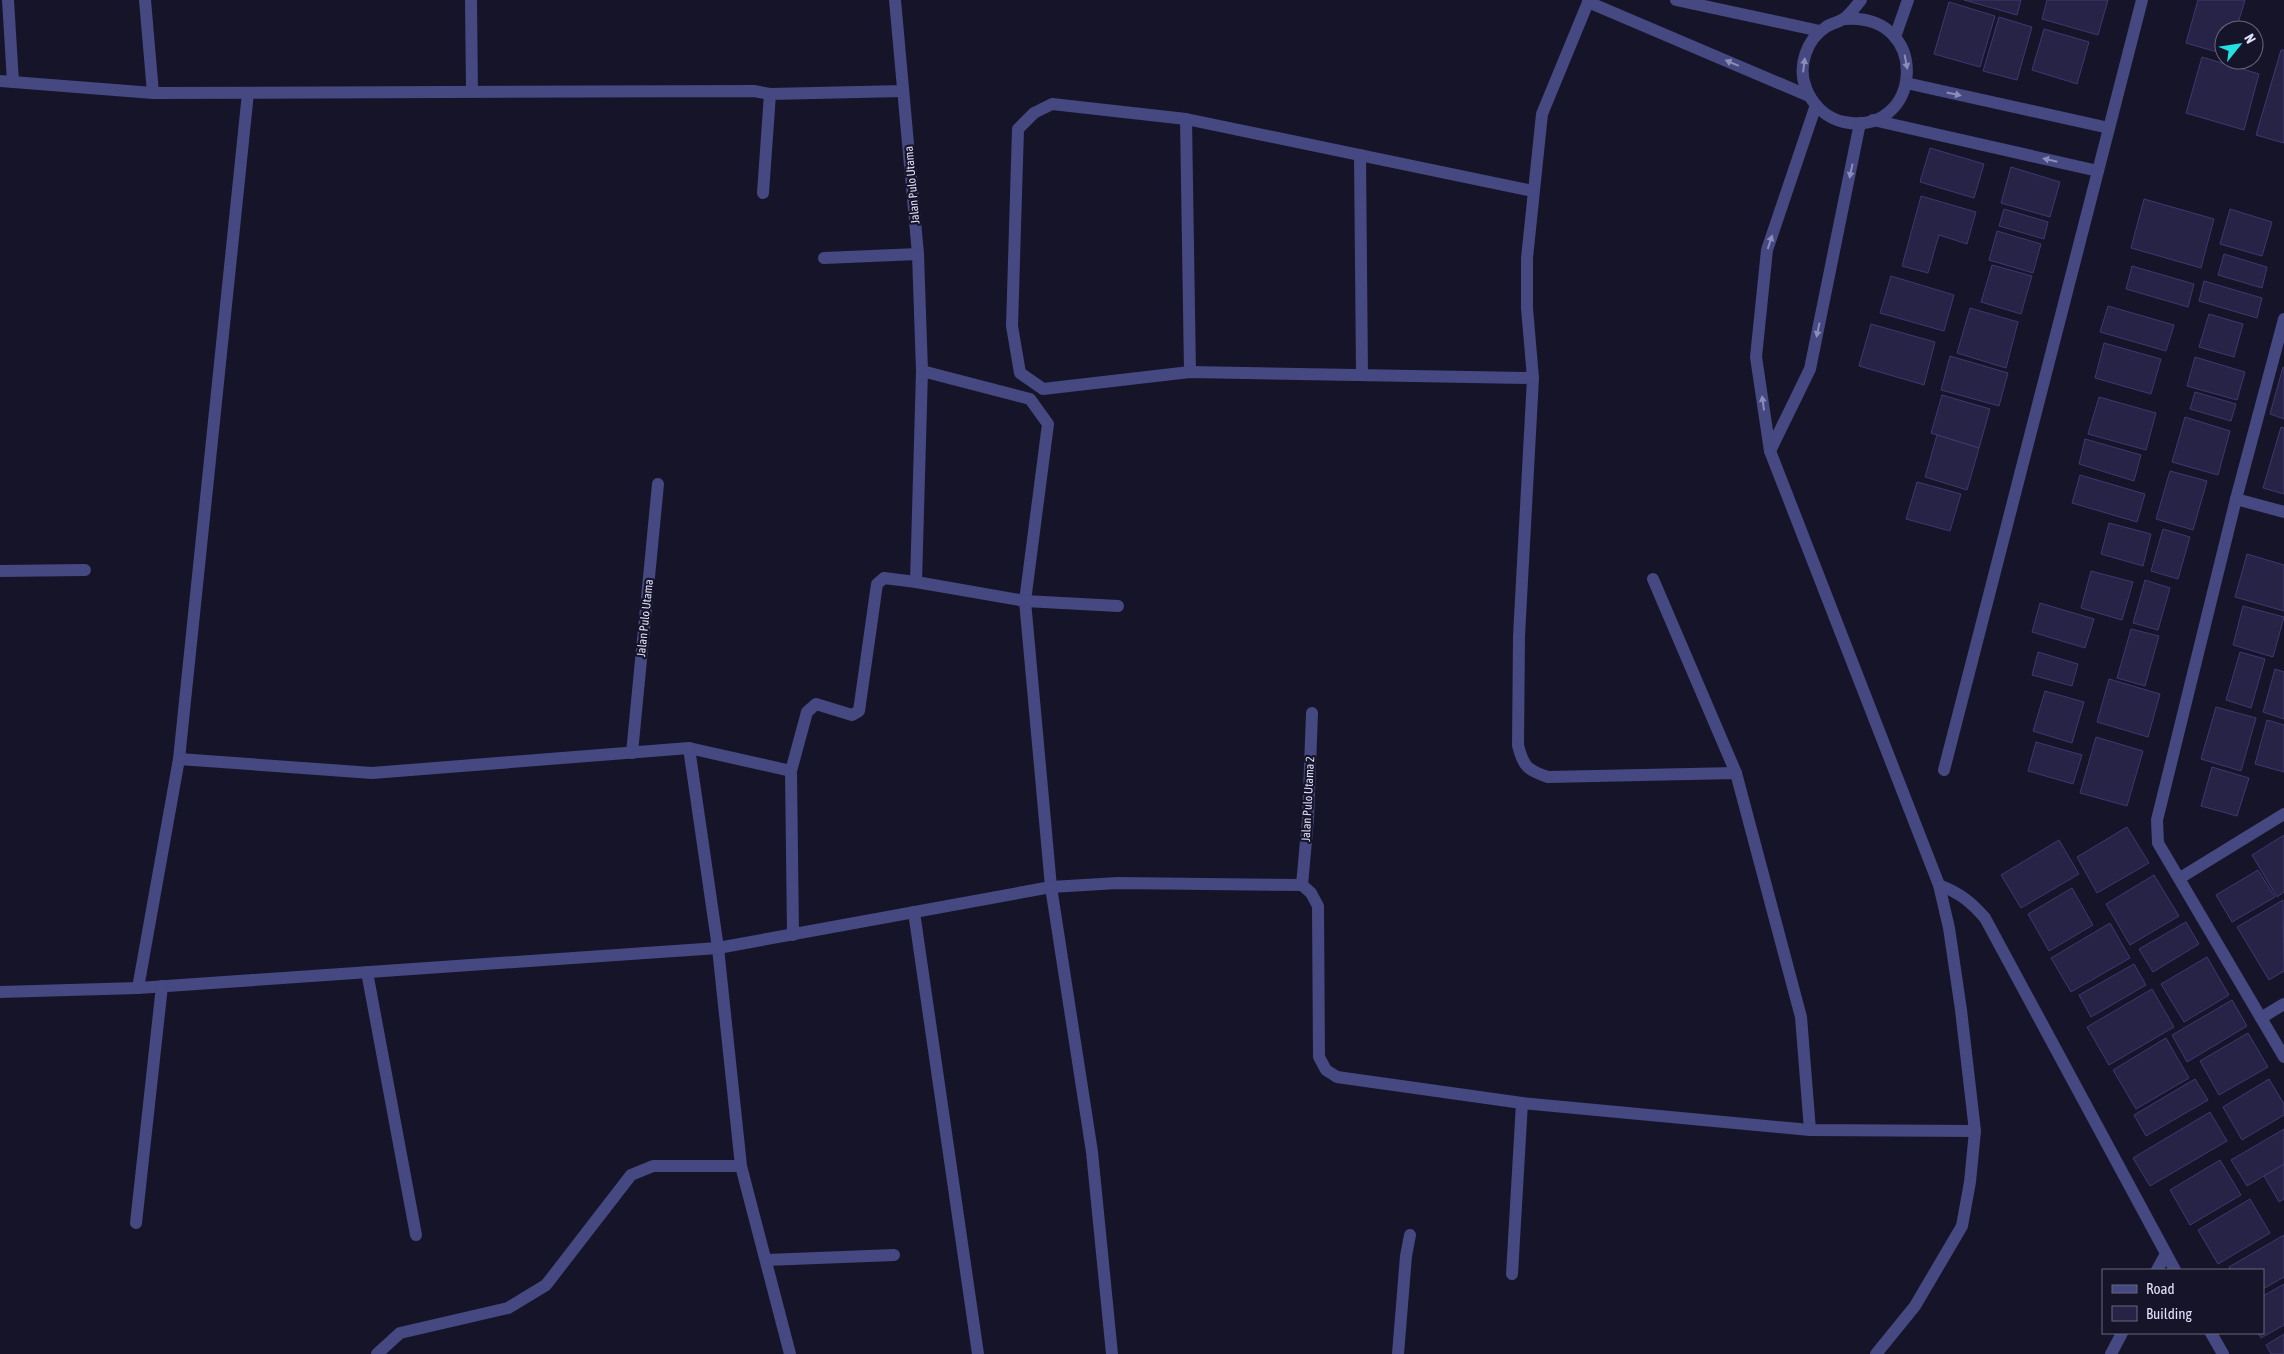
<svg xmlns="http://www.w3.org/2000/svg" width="2284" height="1354" viewBox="0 0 2284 1354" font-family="'Asap Condensed',sans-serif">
<rect width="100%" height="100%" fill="#161428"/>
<g fill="#272347" stroke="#3e3870">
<path d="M1964 0H2021L2017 15Z"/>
<path d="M2047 0H2108L2098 35 2042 19Z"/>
<path d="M2198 0H2245L2236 30H2224V54L2186 43Z"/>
<path d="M1949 2 1995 16 1980 67 1934 54Z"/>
<path d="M1999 17 2032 27 2017 80 1983 71Z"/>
<path d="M2044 29 2089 42 2077 84 2032 70Z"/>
<path d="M2281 50H2284V143L2256 135Z"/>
<path d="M2202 57 2259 74 2244 130 2186 113Z"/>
<path d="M1930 148 1984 164 1974 198 1920 182Z"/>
<path d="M2011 167 2060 182 2050 217 2001 203Z"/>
<path d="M1921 196 1976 212 1967 244 1939 235 1928 273 1902 266Z"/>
<path d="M2144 199 2214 219 2201 268 2131 248Z"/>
<path d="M2004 209 2048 222 2044 239 1999 226Z"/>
<path d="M2230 209 2272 222 2262 256 2220 244Z"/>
<path d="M1997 231 2041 244 2033 273 1989 260Z"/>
<path d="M2224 254 2267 267 2262 288 2218 275Z"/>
<path d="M1992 265 2032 276 2021 314 1981 302Z"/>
<path d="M2132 266 2194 284 2188 307 2126 289Z"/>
<path d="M1891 276 1954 295 1944 331 1880 313Z"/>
<path d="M2204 281 2262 298 2257 318 2199 301Z"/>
<path d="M2108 306 2174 325 2166 351 2100 332Z"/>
<path d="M1970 308 2018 322 2006 368 1957 353Z"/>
<path d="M2209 314 2243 324 2234 357 2199 347Z"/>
<path d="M1871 324 1935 342 1924 385 1859 366Z"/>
<path d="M2104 343 2161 359 2151 394 2095 378Z"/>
<path d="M1950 356 2008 373 1999 406 1941 390Z"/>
<path d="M2195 357 2245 372 2237 400 2187 386Z"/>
<path d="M2283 367 2284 368V419L2270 414Z"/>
<path d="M2195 392 2236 404 2231 421 2190 409Z"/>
<path d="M1942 395 1990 409 1979 448 1931 433Z"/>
<path d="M2099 397 2156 413 2146 450 2088 434Z"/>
<path d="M2185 417 2230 431 2218 475 2172 462Z"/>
<path d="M2281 427 2284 428V494L2263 488Z"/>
<path d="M1937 435 1979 448 1967 490 1925 477Z"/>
<path d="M2085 439 2141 455 2134 481 2079 464Z"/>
<path d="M2170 471 2207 481 2193 530 2156 519Z"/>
<path d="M2080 475 2145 494 2137 522 2072 503Z"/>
<path d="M1917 482 1961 494 1950 531 1906 519Z"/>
<path d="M2109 523 2151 534 2143 566 2101 554Z"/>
<path d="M2163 529 2190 537 2178 579 2151 571Z"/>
<path d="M2247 554 2284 565V611L2235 597Z"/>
<path d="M2091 571 2133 582 2122 620 2081 608Z"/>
<path d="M2145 580 2170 588 2158 630 2133 623Z"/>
<path d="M2040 603 2094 619 2085 648 2032 632Z"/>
<path d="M2243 606 2284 617 2273 657 2233 645Z"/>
<path d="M2131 629 2159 636 2145 686 2117 678Z"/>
<path d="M2038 652 2078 664 2072 686 2032 675Z"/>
<path d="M2240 652 2265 659 2251 708 2226 700Z"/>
<path d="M2275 669 2284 672V719L2263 712Z"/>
<path d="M2109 679 2160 694 2148 737 2097 722Z"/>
<path d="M2045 691 2084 702 2072 743 2033 731Z"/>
<path d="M2216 707 2256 718 2241 771 2201 759Z"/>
<path d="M2267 720 2284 725V772L2255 764Z"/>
<path d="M2096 737 2143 751 2127 806 2080 793Z"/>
<path d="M2036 742 2082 755 2073 784 2028 771Z"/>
<path d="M2212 767 2249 778 2237 816 2201 806Z"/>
<path d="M2127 827 2149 863 2097 893 2077 857Z"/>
<path d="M2284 835V892L2277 897 2252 855Z"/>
<path d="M2059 840 2079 874 2021 908 2001 875Z"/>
<path d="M2258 870 2275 897 2232 922 2216 895Z"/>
<path d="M2154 875 2179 916 2130 945 2106 904Z"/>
<path d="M2072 888 2093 925 2049 951 2028 914Z"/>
<path d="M2283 900 2284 971 2269 980 2237 927Z"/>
<path d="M2186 922 2199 944 2153 972 2139 949Z"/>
<path d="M2110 923 2130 958 2071 992 2051 958Z"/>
<path d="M2207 957 2229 995 2184 1022 2161 984Z"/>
<path d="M2134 964 2146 985 2091 1017 2079 995Z"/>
<path d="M2152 989 2174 1027 2109 1065 2087 1027Z"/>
<path d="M2232 1000 2247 1026 2187 1062 2172 1035Z"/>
<path d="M2248 1033 2268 1067 2219 1095 2200 1061Z"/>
<path d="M2166 1038 2189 1078 2136 1109 2113 1070Z"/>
<path d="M2195 1079 2208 1100 2146 1136 2134 1115Z"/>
<path d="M2269 1079 2284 1104V1115L2242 1140 2223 1107Z"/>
<path d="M2210 1112 2227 1141 2150 1186 2133 1158Z"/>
<path d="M2284 1129V1164L2247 1186 2231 1160Z"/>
<path d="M2220 1160 2241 1195 2190 1225 2170 1190Z"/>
<path d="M2284 1164V1199L2279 1202 2264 1176Z"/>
<path d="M2250 1199 2270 1233 2218 1264 2198 1230Z"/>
<path d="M2284 1235V1277L2263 1289V1270H2230L2229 1267Z"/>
<path d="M2284 1284V1325L2261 1338 2258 1333H2263V1296Z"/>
<path d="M2284 1334V1354H2271L2266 1345Z"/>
</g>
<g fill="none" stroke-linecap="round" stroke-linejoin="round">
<g stroke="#454881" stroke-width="12">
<path d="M8 0 13 82"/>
<path d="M145 0 153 93"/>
<path d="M471 0 472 92"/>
<path d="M895 0 918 254 922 371"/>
<path d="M1589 0 1542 114 1527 258V308L1533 378 1519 636 1518 745C1523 766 1527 770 1548 777L1736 773 1801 1017 1810 1130"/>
<path d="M1676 0 1820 31"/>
<path d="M1588 2 1809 96"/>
<path d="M1845 19C1933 13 1922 138 1844 122 1825 118 1812 104 1806 88 1797 66 1807 39 1826 27 1832 23 1841 22 1846 17 1852 12 1856 6 1861 0"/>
<path d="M1895 37 1908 0"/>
<path d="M0 81 153 93 754 91 770 94 903 91"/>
<path d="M1906 83 2109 128"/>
<path d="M1816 105 1767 250 1756 357 1770 451 1939 885 1949 928 1961 1010 1975 1131 1970 1182 1962 1226 1915 1306 1876 1354"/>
<path d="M1186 119 1190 372"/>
<path d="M1873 120 2098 171"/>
<path d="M1360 155 1362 375"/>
<path d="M763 193 770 94"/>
<path d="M824 258 918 254"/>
<path d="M2284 319 2236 499 2157 820 2158 843 2284 1057"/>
<path d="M1533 378 1190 372 1043 389 1020 373 1012 326 1018 129 1034 113 1052 104 1186 119 1533 191"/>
<path d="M1770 451 1810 369 1860 123"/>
<path d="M2236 499 2284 512"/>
<path d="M0 571 85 570"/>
<path d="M1653 579 1736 773"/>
<path d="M916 582 922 371 1030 399 1048 424 1025 601 1051 887 1092 1152 1112 1354"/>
<path d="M689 748 791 771 793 935"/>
<path d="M632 753 658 484"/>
<path d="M179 759 248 93"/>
<path d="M1944 770 2142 0"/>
<path d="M791 771 807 712 816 704 852 715 859 711 877 584 884 578 916 582 1025 601 1118 606"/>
<path d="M2180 878 2284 814"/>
<path d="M1302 885 1308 819 1312 713"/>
<path d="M1939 885C1960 893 1971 902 1985 918L2175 1270"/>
<path d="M914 912 978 1354"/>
<path d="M367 972 416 1235"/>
<path d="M138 988 179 759 372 773 689 748 718 948 741 1166 790 1354"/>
<path d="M0 992 138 988 718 948 1051 887 1118 883 1302 885 1311 893 1318 906 1319 1057 1326 1070 1337 1077 1522 1103 1810 1130 1975 1131"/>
<path d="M2261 1018 2284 1004"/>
<path d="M136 1223 162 986"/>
<path d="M766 1260 894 1255"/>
<path d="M2157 1270 2166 1254"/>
<path d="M1512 1274 1522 1103"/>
<path d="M2211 1333 2223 1354"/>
<path d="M377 1354 400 1333 508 1308 546 1285 631 1175 653 1166H741"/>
<path d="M1398 1354 1406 1256 1410 1235"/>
<path d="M2111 1354 2122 1333"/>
</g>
</g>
<defs><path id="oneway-solid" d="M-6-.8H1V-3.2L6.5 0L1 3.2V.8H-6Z" transform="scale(1.25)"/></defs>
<g fill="#8b8cb8">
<use href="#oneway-solid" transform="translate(1906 62) rotate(79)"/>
<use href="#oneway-solid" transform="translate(1732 63) rotate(-157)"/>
<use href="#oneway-solid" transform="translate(1804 65) rotate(-83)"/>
<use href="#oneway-solid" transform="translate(1954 94) rotate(12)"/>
<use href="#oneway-solid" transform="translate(2050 160) rotate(-167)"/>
<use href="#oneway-solid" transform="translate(1851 171) rotate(102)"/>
<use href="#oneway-solid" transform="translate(1770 242) rotate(-72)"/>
<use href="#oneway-solid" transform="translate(1818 330) rotate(102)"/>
<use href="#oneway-solid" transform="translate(1763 403) rotate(-98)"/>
</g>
<g text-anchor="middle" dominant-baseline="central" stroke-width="4.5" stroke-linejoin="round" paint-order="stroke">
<g font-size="12" fill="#e0e0fb" stroke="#161428">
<text transform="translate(912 185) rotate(-95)">Jalan Pulo Utama</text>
<text transform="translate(645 618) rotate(-84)">Jalan Pulo Utama</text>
<text transform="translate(1308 799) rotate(-87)">Jalan Pulo Utama 2</text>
</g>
</g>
<rect x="2102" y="1269" width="162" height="65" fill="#161428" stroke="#67667c"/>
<rect x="2112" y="1285" width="25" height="8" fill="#454881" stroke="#67667c"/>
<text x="2146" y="1294" font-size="15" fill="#e0e0fb">Road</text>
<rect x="2112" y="1306" width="25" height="15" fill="#272347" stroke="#67667c"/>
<text x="2146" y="1319" font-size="15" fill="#e0e0fb">Building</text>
<g transform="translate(2239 45) rotate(60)"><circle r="24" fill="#161428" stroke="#67667c"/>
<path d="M0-4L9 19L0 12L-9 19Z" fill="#25e0e2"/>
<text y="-8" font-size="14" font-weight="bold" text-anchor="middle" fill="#e0e0fb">N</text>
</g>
</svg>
